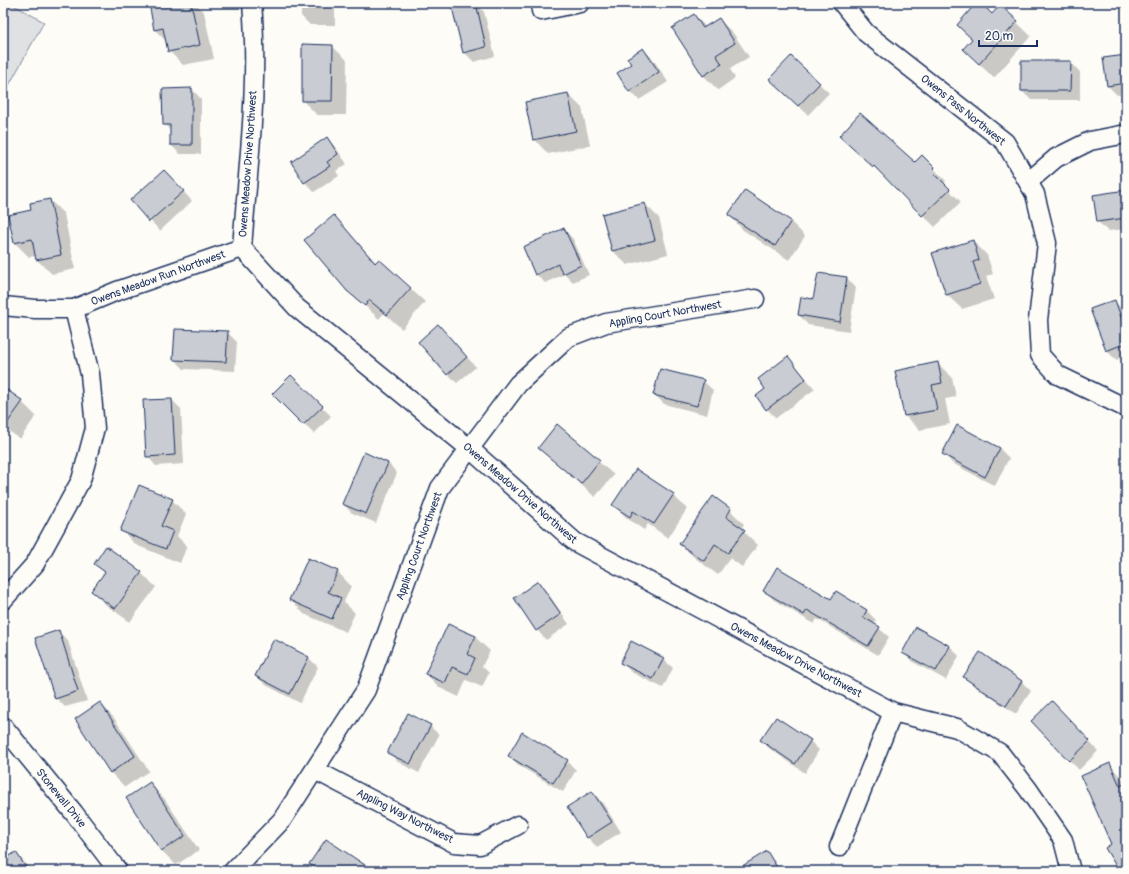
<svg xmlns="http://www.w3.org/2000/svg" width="1129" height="874" viewBox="0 0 1129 874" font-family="Pangolin,sans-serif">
<rect width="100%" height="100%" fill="#fdfcf7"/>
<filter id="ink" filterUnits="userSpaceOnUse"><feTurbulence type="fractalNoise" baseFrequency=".025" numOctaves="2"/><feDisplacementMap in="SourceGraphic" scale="8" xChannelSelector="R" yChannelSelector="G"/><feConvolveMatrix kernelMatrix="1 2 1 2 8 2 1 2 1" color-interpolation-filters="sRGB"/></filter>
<g filter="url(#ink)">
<path fill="#e0e1e3" stroke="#7e88a0" d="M3 3H10L44 22 3 96Z"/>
<g fill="#0003">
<path d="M162 3H195L204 12 214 59 183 65 169 51 167 42 155 30 150 5Z"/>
<path d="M301 3H335V25H310L301 16Z"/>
<path d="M472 3H476L484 12 495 56 474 62 464 52Z"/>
<path d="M977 3 992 15 1000 6 1031 36 994 78 978 63 973 39Z"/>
<path d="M694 15 706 27 719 19 733 33 749 57 730 69 735 78 718 90 703 75Z"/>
<path d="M332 46 347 60 346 115H317L303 101Z"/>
<path d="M643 49 653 59 668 82 639 100 630 91Z"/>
<path d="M1126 56V94L1117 95 1108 86Z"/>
<path d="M791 57 829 93 808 115 780 88Z"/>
<path d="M1070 62 1080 72V100H1031L1022 91Z"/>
<path d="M192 89 201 99V154H180L171 145V131L164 124Z"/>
<path d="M568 94 582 108 590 145 548 154 534 139Z"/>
<path d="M840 136 915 164 922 156 946 181 943 184 961 202 935 227 886 178Z"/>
<path d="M327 138 336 148 347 164 336 171 339 176 314 192 305 182 292 162Z"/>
<path d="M173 180 192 201 160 231 131 200Z"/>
<path d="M1126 191V229L1108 231 1098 222 1094 195Z"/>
<path d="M745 192 791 222 805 236 789 260 743 230 729 215Z"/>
<path d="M50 200 64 214 75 269 52 274 37 260 36 256 29 257 15 243 9 216 32 211Z"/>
<path d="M645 204 659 218 668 254 627 265 613 251Z"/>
<path d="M334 216 376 263 379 260 425 302 402 329 384 313 379 319 348 290Z"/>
<path d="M564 229 573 239 589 275 573 282 565 274 545 283 536 274Z"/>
<path d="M973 241 987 255 993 274 986 276 994 299 962 309 947 295 934 253Z"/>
<path d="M818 274 847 278 856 288 849 331 808 325 799 315 814 300Z"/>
<path d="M1114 301 1124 311 1126 317V356L1116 360 1106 350Z"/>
<path d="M227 332 237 342 235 371 184 369 174 359Z"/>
<path d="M447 335 476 367 457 383 448 374Z"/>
<path d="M788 357 815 389 776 418 767 409V389Z"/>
<path d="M937 363 952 377 956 397 945 399 950 424 920 430 905 416Z"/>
<path d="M291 376 331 416 314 434 273 394Z"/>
<path d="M703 381 713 390 707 415 664 404 654 394Z"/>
<path d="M3 389 22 402 36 416 20 439 3 427Z"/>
<path d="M172 400 181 409 184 464 156 466 147 456Z"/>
<path d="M557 426 614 475 595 497 539 448Z"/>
<path d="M957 426 1000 449 1009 458 995 486 952 463 943 453Z"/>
<path d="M365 453 388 463 397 473 376 523 352 513 343 504Z"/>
<path d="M673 495 687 509 668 538 648 524 644 530 628 519 613 505Z"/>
<path d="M172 500 186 514 177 536 187 546 180 563 136 545 121 530Z"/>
<path d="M730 510 744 524 741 529 758 545 742 567 730 558 718 575 695 558 680 544Z"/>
<path d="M106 548 141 573 156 587 130 622 106 605 92 591 105 573 95 564Z"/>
<path d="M337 571 351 586 344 602 355 613 346 632 304 614 290 599Z"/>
<path d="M538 583 547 592 569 624 546 640 537 630Z"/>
<path d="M765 591 832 600 836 593 867 611 876 620 874 624 889 637 878 655 817 619 814 624 774 600Z"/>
<path d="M916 628 950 646 959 656 946 680 913 662 903 653Z"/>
<path d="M59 632 68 641 87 701 65 707 56 698Z"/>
<path d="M475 637 490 651 482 666 489 673 482 687 466 680 459 697 440 688 426 674Z"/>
<path d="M980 654 1022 682 1031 691 1016 714 974 686 964 677Z"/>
<path d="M308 657 318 667 300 703 266 685 256 676Z"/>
<path d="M663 659 673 668 663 688 631 672 622 662Z"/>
<path d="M100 703 114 718 149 771 125 787 110 772Z"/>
<path d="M1061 712 1098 751 1079 770 1032 721Z"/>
<path d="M430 726 439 735 419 773 398 762 388 752Z"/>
<path d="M761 740 810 741 819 750 805 773 770 749Z"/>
<path d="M509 755 567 761 576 770 563 792 518 765Z"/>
<path d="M1109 765 1122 778 1126 785V871H1120L1112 845Z"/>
<path d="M150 784 164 798 199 850 176 865 162 851 128 798Z"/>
<path d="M592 792 602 802 621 832 597 847 588 838Z"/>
<path d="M766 852 782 871H745Z"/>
<path d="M16 853 25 863 31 871H3V861Z"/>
<path d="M1001 868 1004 871H996Z"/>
</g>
<g fill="#c9ccd3" stroke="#1b2f5e">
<path d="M149 3H191L200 45 168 52 163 28 154 30Z"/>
<path d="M468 3H476L486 47 463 53 452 7Z"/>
<path d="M976 3H981L992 14 1000 5 1018 21 979 64 963 49 972 39 957 25Z"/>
<path d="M694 14 703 28 719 18 735 43 716 55 722 64 703 76 672 28Z"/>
<path d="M302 44 333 45 332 101H302Z"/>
<path d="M643 48 659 72 629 92 617 73 631 64 627 58Z"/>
<path d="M1126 55V83L1107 86 1103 58Z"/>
<path d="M791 56 820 83 798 106 769 79Z"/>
<path d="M1021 61H1071L1070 91H1021Z"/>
<path d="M192 88V145H170V125H163L162 89Z"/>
<path d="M568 93 576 131 533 140 525 102Z"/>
<path d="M860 113 915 162 922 155 935 168 932 171 950 189 922 216 874 166 873 167 839 136Z"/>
<path d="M327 137 338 154 327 162 330 166 304 183 291 162Z"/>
<path d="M164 170 184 191 149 222 130 200Z"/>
<path d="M745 190 791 221 775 246 728 215Z"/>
<path d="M1126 190V218L1097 222 1093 195Z"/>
<path d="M50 199 61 255 36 260 32 239 14 243 8 215 31 210 30 203Z"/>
<path d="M645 203 655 240 612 251 602 214Z"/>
<path d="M334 215 375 263 379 259 411 288 387 315 369 300 365 306 347 291 304 240Z"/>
<path d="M564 228 581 265 563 274 558 264 535 275 523 247Z"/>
<path d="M973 240 979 260 973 262 980 284 946 295 932 253Z"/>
<path d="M818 273 847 277 840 322 798 315 801 297 813 299Z"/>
<path d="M1115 300 1126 331V343L1106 351 1090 309Z"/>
<path d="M438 324 467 357 447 375 418 342Z"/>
<path d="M175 329 228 331 226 362 173 360Z"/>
<path d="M788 356 806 379 766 410 756 396 765 389 758 379Z"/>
<path d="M938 362 942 383 932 385 937 410 904 416 895 371Z"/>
<path d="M660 369 704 380 697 406 653 395Z"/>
<path d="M291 375 323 406 303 425 272 394Z"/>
<path d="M3 387 23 401 3 429Z"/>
<path d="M172 399 175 455 146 457 143 400Z"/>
<path d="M557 424 600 460 581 484 538 448Z"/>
<path d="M957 425 1000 448 985 477 942 454Z"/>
<path d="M364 452 388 463 366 514 342 504Z"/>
<path d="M636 469 674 494 654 524 633 511 630 517 612 505Z"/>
<path d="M139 485 173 499 161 526 173 531 166 549 120 531Z"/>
<path d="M713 496 731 509 726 517 745 530 728 553 715 544 704 561 679 544Z"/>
<path d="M106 546 142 572 115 609 91 591 105 572 94 564Z"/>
<path d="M308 558 338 571 328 592 341 598 332 619 289 600Z"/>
<path d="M777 567 831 599 836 591 867 610 863 617 880 627 868 646 807 610 804 615 763 591Z"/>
<path d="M538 581 561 614 536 631 514 598Z"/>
<path d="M448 624 476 636 467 654 475 658 468 674 452 667 445 683 425 674Z"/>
<path d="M916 627 950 646 936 671 902 653Z"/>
<path d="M59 630 78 691 55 699 35 638Z"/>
<path d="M274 639 309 657 290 694 255 676Z"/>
<path d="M631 641 664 658 653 679 620 663Z"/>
<path d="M980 652 1022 681 1006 706 963 677Z"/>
<path d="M1052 701 1090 741 1069 761 1031 721Z"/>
<path d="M100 702 135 756 110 773 75 719Z"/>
<path d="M408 713 431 725 410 764 387 753Z"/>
<path d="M776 717 811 740 795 764 760 740Z"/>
<path d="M522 732 568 760 553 783 508 756Z"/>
<path d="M1110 763 1120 786 1126 783V871H1119L1105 848 1111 844 1081 776Z"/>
<path d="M150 782 185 836 161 851 126 798Z"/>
<path d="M592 791 612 822 587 838 567 807Z"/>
<path d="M326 839 374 871H320L309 864Z"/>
<path d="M767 851 779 871H734Z"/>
<path d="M16 852 28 871H3V860Z"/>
</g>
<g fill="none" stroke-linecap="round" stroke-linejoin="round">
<defs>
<g id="minor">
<path d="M252 3C259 85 248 167 242 248L297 308 470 449 575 542 893 712 957 728 1000 753 1028 789 1063 840 1071 871"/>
<path d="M842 3 866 33 1005 142 1035 194 1047 243 1038 320 1040 355 1058 375 1126 408"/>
<path d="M541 11 580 3"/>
<path d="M1028 182 1056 158 1090 141 1126 134"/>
<path d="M3 306 35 309H74L117 291 242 248"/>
<path d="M3 600 35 564 81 480 95 428 90 374 74 309"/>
<path d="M3 726 74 813 118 871"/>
<path d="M315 770 454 843 480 845 518 825"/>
<path d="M839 847 893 712"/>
<path d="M233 871 282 820 366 690 440 488 518 384 569 337 606 323 755 299"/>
</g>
</defs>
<use href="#minor" stroke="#1b2f5e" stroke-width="21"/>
<use href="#minor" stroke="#fdfcf7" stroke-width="18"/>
</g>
</g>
<g text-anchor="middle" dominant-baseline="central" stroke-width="3.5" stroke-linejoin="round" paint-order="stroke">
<g font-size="11" fill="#1b2f5e" stroke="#fdfcf7">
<text transform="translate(963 110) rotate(39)">Owens Pass Northwest</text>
<text transform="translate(248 164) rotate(-86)">Owens Meadow Drive Northwest</text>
<text transform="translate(158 278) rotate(-20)">Owens Meadow Run Northwest</text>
<text transform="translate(665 314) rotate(-10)">Appling Court Northwest</text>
<text transform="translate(520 493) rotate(41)">Owens Meadow Drive Northwest</text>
<text transform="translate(419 546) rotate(-70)">Appling Court Northwest</text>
<text transform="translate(796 660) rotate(28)">Owens Meadow Drive Northwest</text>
<text transform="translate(61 798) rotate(51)">Stonewall Drive</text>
<text transform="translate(405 816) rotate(27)">Appling Way Northwest</text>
</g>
</g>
<rect width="1129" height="874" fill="none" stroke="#fdfcf7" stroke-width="16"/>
<rect x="8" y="8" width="1113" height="858" fill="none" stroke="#1b2f5e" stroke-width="1.5" filter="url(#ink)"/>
<path d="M979 40v6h58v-6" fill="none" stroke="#1b2f5e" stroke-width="2"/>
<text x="985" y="40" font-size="12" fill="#1b2f5e" stroke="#fdfcf7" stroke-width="3" paint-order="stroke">20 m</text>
</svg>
